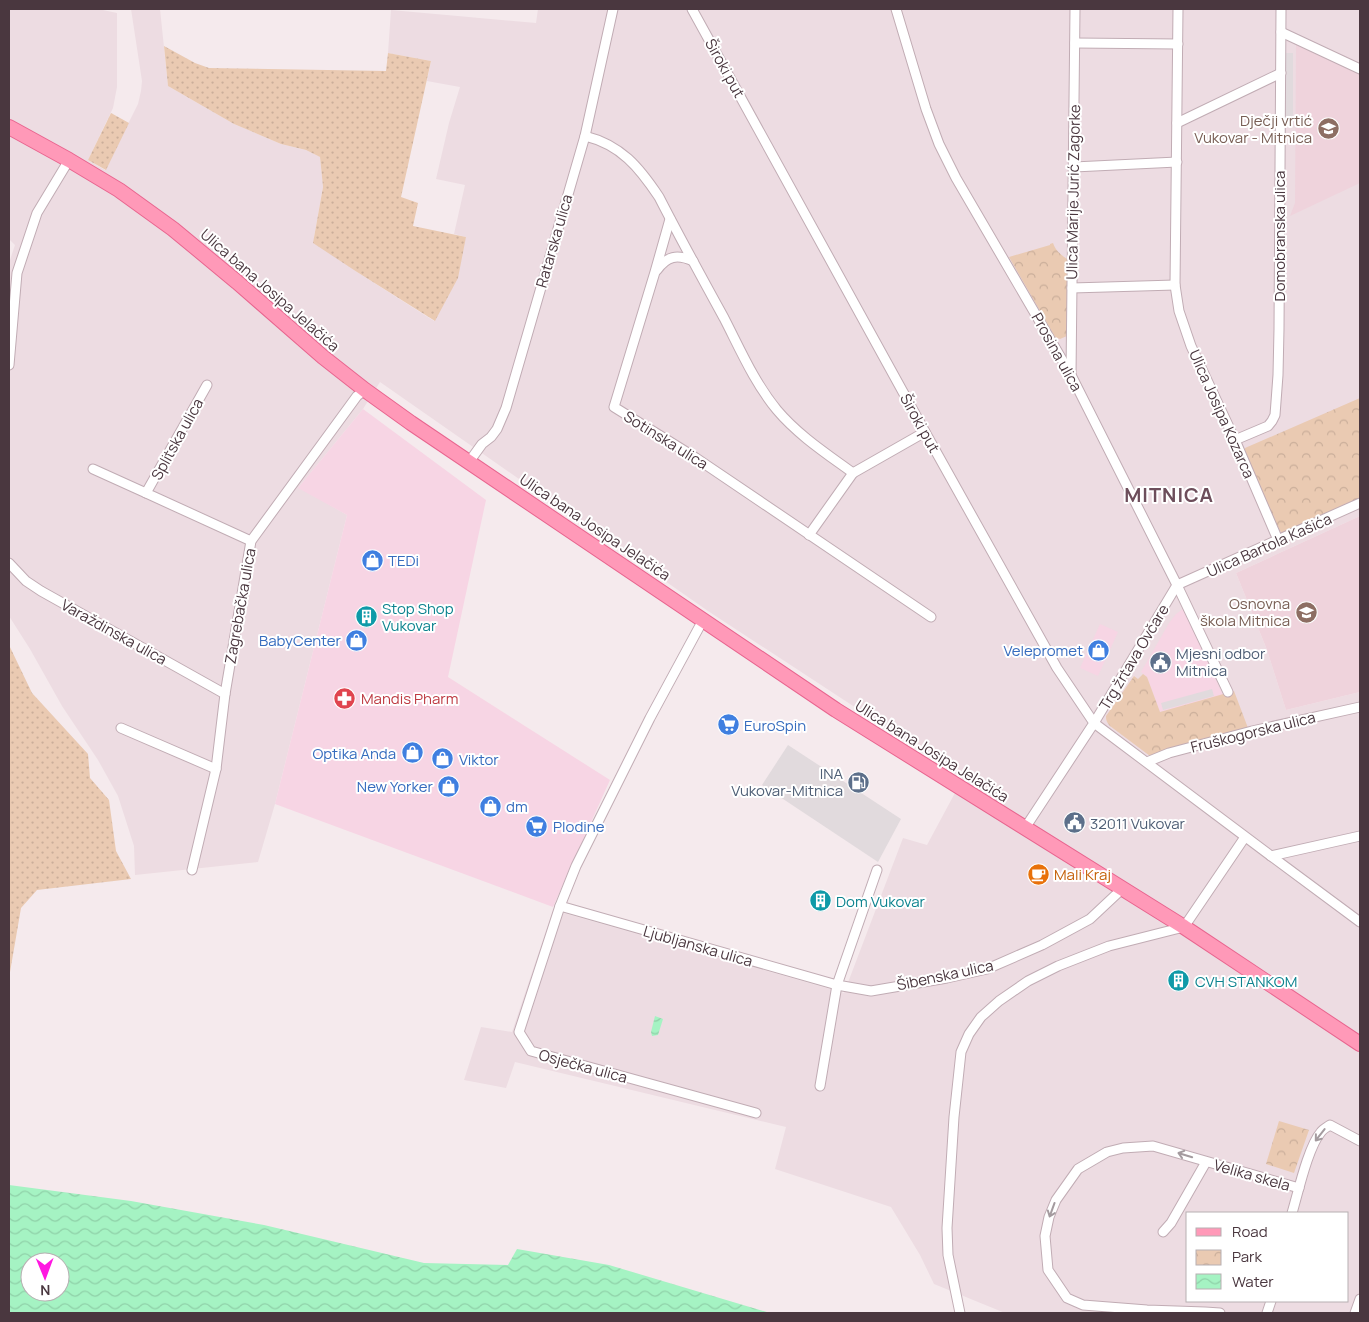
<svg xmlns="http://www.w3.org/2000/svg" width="1369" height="1322" viewBox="0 0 1369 1322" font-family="Manrope,sans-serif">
<defs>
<pattern id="grass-dots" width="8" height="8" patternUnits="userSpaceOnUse" patternTransform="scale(1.25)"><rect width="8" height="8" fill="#eacab2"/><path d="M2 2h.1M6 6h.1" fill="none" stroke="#caae9a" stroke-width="1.8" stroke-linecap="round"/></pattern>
<pattern id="park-crowns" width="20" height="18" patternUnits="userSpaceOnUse" patternTransform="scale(1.25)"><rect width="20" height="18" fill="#eacab2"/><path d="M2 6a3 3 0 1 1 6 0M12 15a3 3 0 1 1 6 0" fill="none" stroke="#caae9a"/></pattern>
<pattern id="water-waves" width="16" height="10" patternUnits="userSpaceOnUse" patternTransform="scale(1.25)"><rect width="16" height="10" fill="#a5f3c3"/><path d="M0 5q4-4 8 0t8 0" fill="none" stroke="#90d1a9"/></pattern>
</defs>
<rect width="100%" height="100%" fill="#f5eaed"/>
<path fill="#eddce2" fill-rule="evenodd" d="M9 9H98L117 13V87L113 108 88 160 105 170 138 104 141 91 142 81 131 9H160L168 86 234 124 281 144 306 150 320 157 323 187 314 237 357 272 434 321 466 237 454 234 465 185 436 179 449 123 460 87 427 81 431 61 388 53 391 10 536 23 538 9 597 10 598 9H1360V516L1236 573 1267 650 1286 710 1360 692V1313H1005L934 1284 920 1255 891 1207 775 1169 786 1127 515 1062 506 1088 464 1080 481 1027 512 1032 553 910 844 993 903 838 927 845 963 778 708 611 380 382 363 409 299 487 347 515 275 804 258 862 135 875 134 846 118 796 98 760 62 706 30 649 9 616V263L15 245 9 239ZM1188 1213H1348V1301H1188Z"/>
<g fill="#f7d5e4">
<path d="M363 409 486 500 448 677 610 780 553 907 275 804 347 515 298 488Z"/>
<path d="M1183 609 1223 695 1160 712 1147 677 1141 672 1169 623 1176 614Z"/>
<path d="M1100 624 1118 632 1098 676 1080 668Z"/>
</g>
<g fill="#efd3dc">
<path d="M1296 45 1360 74V183L1290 216 1295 203Z"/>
<path d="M1360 516V692L1286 710 1267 650 1236 573Z"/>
</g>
<g fill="url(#grass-dots)">
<path d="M164 46 195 63 209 68 386 71 388 53 431 61 401 197 418 203 413 226 466 237 458 278 435 321 357 272 313 243 323 187 320 157 306 150 281 144 234 124 168 86Z"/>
<path d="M111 113 129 123 106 170 88 160Z"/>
<path d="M9 645 32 693 88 754 90 778 109 800 116 851 131 879 37 890 21 908 9 978Z"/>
</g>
<g fill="url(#park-crowns)">
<path d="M1053 243C1056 251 1060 254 1067 259L1068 333 1067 336 1060 339 1055 337 1009 257 1050 245V244Z"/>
<path d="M1360 398V499L1285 533H1282L1280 531 1273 518 1244 453 1245 448Z"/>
<path d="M1143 674 1147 677 1160 712 1234 691 1248 728 1150 756 1110 726C1107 722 1106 721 1106 716L1134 676 1138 679Z"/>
<path d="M1279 1121 1309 1130 1294 1173 1266 1164Z"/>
</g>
<g fill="#e1dadd">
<rect x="1284" y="53" width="9" height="67"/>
<path d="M1212 689 1214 696 1163 710 1161 703Z"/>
<path d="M788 745 901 819 878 862 762 785Z"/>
</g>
<g fill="url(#water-waves)" fill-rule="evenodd">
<path d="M655 1016 663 1019 658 1035 652 1036 651 1032Z"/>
<path d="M9 1185 131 1201 264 1225 424 1263 508 1265 517 1249 609 1265 770 1313H9ZM30 1262H60V1292H30Z"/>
</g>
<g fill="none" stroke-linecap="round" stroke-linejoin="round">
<defs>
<g id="street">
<path d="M692 9 925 432 1057 668 1094 723 1025 828"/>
<path d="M896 9 926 109 939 144 956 178 1071 375 1177 585 1228 692"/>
<path d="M1178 9 1175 285 1179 311 1191 346 1235 440 1278 540"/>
<path d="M1281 32 1360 69"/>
<path d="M1075 43 1178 44"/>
<path d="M1177 123 1281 73"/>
<path d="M585 136C621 145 639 167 659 197 680 238 702 278 724 318 740 349 754 382 777 410 798 435 827 454 853 473"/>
<path d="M1074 167 1177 162"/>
<path d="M670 219 655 272 614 407 696 458 931 617"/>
<path d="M657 270C667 256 677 254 693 261"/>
<path d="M1072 288 1175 285"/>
<path d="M9 365 17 273 37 213 69 160"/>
<path d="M1071 375 1075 9"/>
<path d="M207 385 146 493 251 541"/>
<path d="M1235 440 1268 426 1272 421 1275 415 1278 375 1279 329 1281 9"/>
<path d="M469 462 482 444 491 437 497 429 506 408 585 136 613 9"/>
<path d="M93 469 146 493"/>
<path d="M1360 503 1177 585 1094 723 1271 856 1360 836"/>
<path d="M809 535 853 473 925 432"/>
<path d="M9 563 26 581 41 591 225 694"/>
<path d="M703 620 650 718 576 866 560 906 519 1032 531 1051 756 1113"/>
<path d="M121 728 216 769"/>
<path d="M1147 762 1169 753 1252 731 1360 707"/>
<path d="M1271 856 1360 922"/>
<path d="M192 870 216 769 225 694 251 541 357 396 365 390"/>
<path d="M560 906 837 985 871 991 947 978 987 969 1042 945 1090 919 1122 889"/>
<path d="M820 1086 837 985 877 870"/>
<path d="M1292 1213C1298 1193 1308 1147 1321 1132 1323 1129 1327 1127 1330 1125L1360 1141"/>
<path d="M1163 1232 1171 1223 1206 1162"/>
<path d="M960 1313 948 1255 947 1228 954 1117 961 1052 969 1034 981 1017 999 1001 1028 981 1058 966 1109 946 1184 927 1245 837"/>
<path d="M1220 1313 1205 1312 1147 1310 1083 1305 1067 1298 1048 1270 1045 1236 1049 1217 1056 1200 1078 1169 1107 1152 1123 1148 1153 1146 1299 1188"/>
<path d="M1267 1313 1271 1301"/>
<path d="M1355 1313 1360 1299"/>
</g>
<path id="primary" d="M9 127 69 160 119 190 173 229 237 282 323 357 365 390 411 423 836 710 1184 927 1360 1044"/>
</defs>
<use href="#street" stroke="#c1acb4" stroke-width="11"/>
<use href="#primary" stroke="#e8658f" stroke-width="16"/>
<use href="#street" stroke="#fff" stroke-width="9"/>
<use href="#primary" stroke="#ff99b8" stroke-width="14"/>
</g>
<defs><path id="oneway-shaft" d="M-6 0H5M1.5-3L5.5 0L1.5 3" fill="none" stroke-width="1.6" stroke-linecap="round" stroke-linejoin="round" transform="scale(1.25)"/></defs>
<g stroke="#a49b9f">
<use href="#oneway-shaft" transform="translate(1320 1135) rotate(128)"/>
<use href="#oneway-shaft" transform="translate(1185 1155) rotate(-163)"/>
<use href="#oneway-shaft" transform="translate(1052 1210) rotate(110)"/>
</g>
<defs>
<symbol id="school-disc" viewBox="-11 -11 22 22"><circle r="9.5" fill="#8d6e63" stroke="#fff"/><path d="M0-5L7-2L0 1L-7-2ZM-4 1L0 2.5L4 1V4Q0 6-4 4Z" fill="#fff"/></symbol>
<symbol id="shop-disc" viewBox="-11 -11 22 22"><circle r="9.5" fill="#3f7fe0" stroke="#fff"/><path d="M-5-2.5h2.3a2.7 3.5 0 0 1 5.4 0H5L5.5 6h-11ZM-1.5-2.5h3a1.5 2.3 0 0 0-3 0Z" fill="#fff"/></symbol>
<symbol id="building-disc" viewBox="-11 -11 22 22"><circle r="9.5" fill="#0f9aa8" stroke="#fff"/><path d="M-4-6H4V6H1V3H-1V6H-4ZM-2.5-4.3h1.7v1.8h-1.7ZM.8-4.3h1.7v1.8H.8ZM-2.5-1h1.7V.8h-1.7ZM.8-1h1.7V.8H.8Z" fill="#fff"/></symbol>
<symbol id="civic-disc" viewBox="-11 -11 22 22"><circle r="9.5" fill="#5c6f8a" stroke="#fff"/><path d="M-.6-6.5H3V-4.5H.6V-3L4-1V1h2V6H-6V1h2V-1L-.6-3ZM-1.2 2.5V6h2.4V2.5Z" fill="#fff"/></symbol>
<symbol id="pharmacy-disc" viewBox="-11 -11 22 22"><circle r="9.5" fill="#e0444e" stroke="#fff"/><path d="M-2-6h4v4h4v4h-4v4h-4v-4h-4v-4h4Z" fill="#fff"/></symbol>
<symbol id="supermarket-disc" viewBox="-11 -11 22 22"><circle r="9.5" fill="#3f7fe0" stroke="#fff"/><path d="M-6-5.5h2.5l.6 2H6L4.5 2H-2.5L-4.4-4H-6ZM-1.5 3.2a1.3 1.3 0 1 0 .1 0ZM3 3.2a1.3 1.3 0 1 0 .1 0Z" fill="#fff"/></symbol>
<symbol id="fuel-disc" viewBox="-11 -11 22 22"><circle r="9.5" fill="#5c6f8a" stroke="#fff"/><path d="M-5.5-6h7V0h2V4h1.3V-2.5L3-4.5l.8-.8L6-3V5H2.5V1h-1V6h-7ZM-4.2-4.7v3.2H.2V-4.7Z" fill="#fff"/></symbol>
<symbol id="cafe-disc" viewBox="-11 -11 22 22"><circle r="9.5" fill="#e8710a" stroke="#fff"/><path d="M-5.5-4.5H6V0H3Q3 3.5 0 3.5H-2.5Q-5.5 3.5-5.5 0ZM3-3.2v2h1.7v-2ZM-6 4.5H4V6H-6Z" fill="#fff"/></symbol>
</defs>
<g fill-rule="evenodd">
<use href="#school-disc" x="1316" y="116" width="25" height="25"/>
<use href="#shop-disc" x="360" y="548" width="25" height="25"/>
<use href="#school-disc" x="1294" y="600" width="25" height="25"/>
<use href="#building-disc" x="354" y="604" width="25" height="25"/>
<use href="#shop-disc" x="344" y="628" width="25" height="25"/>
<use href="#shop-disc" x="1086" y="638" width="25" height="25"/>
<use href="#civic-disc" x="1148" y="650" width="25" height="25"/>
<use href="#pharmacy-disc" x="332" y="686" width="25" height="25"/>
<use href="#supermarket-disc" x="716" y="712" width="25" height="25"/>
<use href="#shop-disc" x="400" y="740" width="25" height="25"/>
<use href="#shop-disc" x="430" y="746" width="25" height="25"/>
<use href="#fuel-disc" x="846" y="770" width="25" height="25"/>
<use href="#shop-disc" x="436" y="774" width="25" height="25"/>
<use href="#shop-disc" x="478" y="794" width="25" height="25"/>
<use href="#civic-disc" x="1062" y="810" width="25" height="25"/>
<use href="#supermarket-disc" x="524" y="814" width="25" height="25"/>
<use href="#cafe-disc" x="1026" y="862" width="25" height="25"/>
<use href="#building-disc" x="808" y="888" width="25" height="25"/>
<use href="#building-disc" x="1166" y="968" width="25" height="25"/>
</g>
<g text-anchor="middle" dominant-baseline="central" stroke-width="4" stroke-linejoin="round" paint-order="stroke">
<g font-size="15" fill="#4a373f" stroke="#fff">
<text transform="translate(725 68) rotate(61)">Široki put</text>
<text transform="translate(1073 192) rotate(-89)">Ulica Marije Jurić Zagorke</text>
<text transform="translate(1279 236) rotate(-90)">Domobranska ulica</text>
<text transform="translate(554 241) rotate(-74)">Ratarska ulica</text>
<text transform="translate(270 290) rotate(41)">Ulica bana Josipa Jelačića</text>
<text transform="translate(1057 352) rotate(61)">Prosina ulica</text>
<text transform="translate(1222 414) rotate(66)">Ulica Josipa Kozarca</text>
<text transform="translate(920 423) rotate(61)">Široki put</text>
<text transform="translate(177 439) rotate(-61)">Splitska ulica</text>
<text transform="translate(666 440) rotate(32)">Sotinska ulica</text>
<text transform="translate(595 527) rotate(34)">Ulica bana Josipa Jelačića</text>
<text transform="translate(1269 545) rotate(-24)">Ulica Bartola Kašića</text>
<text transform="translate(240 606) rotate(-80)">Zagrebačka ulica</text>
<text transform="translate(114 632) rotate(29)">Varaždinska ulica</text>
<text transform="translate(1134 657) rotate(-59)">Trg žrtava Ovčare</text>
<text transform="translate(1253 732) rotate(-14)">Fruškogorska ulica</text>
<text transform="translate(932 751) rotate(32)">Ulica bana Josipa Jelačića</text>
<text transform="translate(698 946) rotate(16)">Ljubljanska ulica</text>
<text transform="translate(945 975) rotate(-12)">Šibenska ulica</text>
<text transform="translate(583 1066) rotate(15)">Osječka ulica</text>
<text transform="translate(1252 1175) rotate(16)">Velika skela</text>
</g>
<g font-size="15" fill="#785e54" stroke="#fff" text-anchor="end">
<text x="1312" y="120">Dječji vrtić<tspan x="1312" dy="17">Vukovar - Mitnica</tspan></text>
<text x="1290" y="603">Osnovna<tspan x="1290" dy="17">škola Mitnica</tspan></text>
</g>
<g font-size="15" fill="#366cbe" stroke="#fff" text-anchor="start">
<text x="388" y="560">TEDi</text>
<text x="341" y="640" text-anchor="end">BabyCenter</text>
<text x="1083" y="650" text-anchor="end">Velepromet</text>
<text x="744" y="725">EuroSpin</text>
<text x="396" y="753" text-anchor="end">Optika Anda</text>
<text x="459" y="759">Viktor</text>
<text x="433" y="786" text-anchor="end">New Yorker</text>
<text x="506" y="806">dm</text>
<text x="553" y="826">Plodine</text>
</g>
<g font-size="15" fill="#0d838f" stroke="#fff" text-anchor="start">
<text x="382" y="608">Stop Shop<tspan x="382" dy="17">Vukovar</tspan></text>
<text x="836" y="901">Dom Vukovar</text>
<text x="1195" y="981">CVH STANKOM</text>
</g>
<g font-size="15" fill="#4e5e75" stroke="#fff" text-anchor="start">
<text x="1176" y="653">Mjesni odbor<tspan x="1176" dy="17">Mitnica</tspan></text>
<text x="843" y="773" text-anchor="end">INA<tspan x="843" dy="17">Vukovar-Mitnica</tspan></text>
<text x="1090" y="823">32011 Vukovar</text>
</g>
<g font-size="15" fill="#be3a42" stroke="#fff" text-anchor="start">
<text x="361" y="698">Mandis Pharm</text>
</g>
<g font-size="15" fill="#c56008" stroke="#fff" text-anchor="start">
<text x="1054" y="874">Mali Kraj</text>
</g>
<g font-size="20" font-weight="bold" letter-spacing="1" fill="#6d4e5b" stroke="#fff">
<text x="1169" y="494">MITNICA</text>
</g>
</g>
<rect width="1369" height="1322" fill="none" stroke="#4a373f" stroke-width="20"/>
<rect x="1186" y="1212" width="162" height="90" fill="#ffffff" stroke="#b7afb2"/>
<rect x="1196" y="1228" width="25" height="8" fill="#ff99b8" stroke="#b7afb2"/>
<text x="1232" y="1237" font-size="15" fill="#4a373f">Road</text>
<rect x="1196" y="1250" width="25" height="15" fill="url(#park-crowns)" stroke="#b7afb2"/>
<text x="1232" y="1262" font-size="15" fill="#4a373f">Park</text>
<rect x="1196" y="1274" width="25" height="15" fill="url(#water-waves)" stroke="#b7afb2"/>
<text x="1232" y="1287" font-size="15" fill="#4a373f">Water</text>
<g transform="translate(45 1277) rotate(179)"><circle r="24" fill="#ffffff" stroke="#b7afb2"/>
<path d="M0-4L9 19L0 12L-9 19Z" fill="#ff17e1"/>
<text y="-8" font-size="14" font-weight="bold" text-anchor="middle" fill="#4a373f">N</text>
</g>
</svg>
